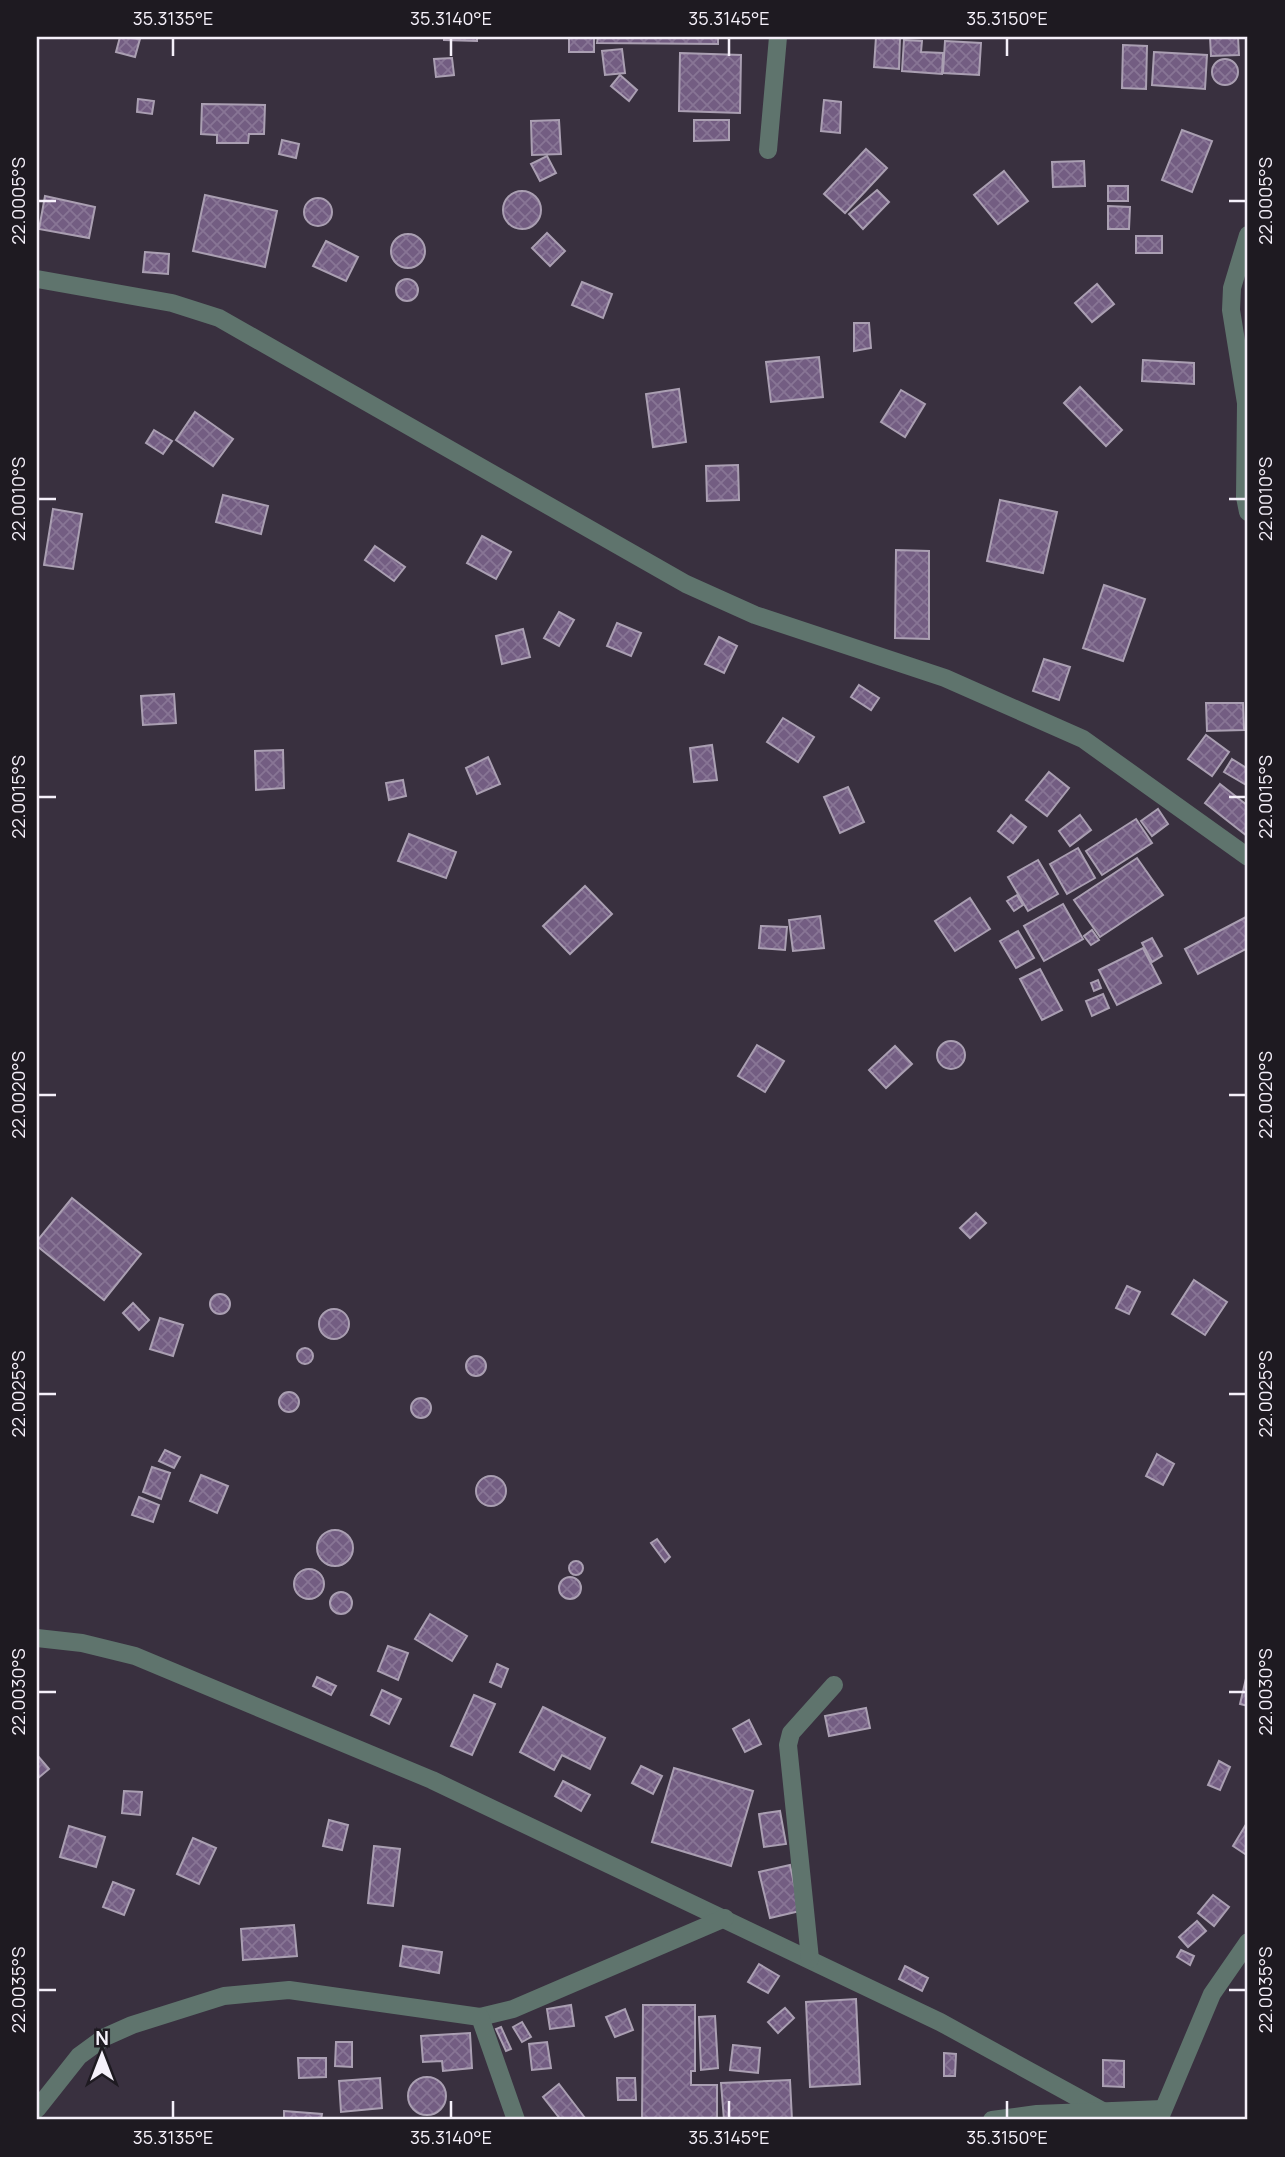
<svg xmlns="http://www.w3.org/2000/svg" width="1285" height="2157" viewBox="0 0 1285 2157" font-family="Manrope,sans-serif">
<defs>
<pattern id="building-cross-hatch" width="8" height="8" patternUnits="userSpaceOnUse" patternTransform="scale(1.75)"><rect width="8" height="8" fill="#735d82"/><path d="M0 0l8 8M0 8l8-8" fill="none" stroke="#887595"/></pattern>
</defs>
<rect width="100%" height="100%" fill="#39303f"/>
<g fill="url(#building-cross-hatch)" stroke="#aa9fb2" stroke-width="2">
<path d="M120 37 140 39 135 57 116 52Z"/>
<path d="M444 37H477V41L444 40Z"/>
<rect x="569" y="37" width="25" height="15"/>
<path d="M598 37H718V44L597 43Z"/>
<path d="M876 37H900L899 69 874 67Z"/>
<path d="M1210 37H1238L1239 55 1211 56Z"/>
<path d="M904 40 922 41 921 52 943 53 942 74 902 71Z"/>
<path d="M945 41 981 43 979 75 943 73Z"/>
<path d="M1123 45 1147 46 1146 89 1122 88Z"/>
<path d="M622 49 625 73 605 75 602 51Z"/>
<path d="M1154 52 1207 55 1205 89 1152 85Z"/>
<path d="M680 53 741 55 740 113 679 111Z"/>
<path d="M452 58 454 75 436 77 434 59Z"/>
<circle cx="1225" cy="72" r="13"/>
<path d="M620 75 637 90 629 101 611 86Z"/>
<path d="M138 99 154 101 152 114 137 112Z"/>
<path d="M824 100 841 102 840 133 821 131Z"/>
<path d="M202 104 265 105 264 134H249L248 143H217V135L201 134Z"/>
<path d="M559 120 561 154 532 155 531 121Z"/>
<path d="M694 120H729V140L694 141Z"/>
<path d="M1182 130 1212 141 1192 192 1162 180Z"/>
<path d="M282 140 299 144 296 158 279 154Z"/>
<path d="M866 149 887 168 845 213 824 194Z"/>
<path d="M547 156 556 173 540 181 531 164Z"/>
<path d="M1084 161 1085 186 1053 187 1052 162Z"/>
<path d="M1004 171 1028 201 998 224 974 195Z"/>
<rect x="1108" y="186" width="20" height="15"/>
<path d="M877 190 889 202 863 229 849 214Z"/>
<circle cx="522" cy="210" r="19"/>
<path d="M205 195 277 211 265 267 193 251Z"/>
<path d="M45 196 95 207 89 238 39 229Z"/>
<circle cx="318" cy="212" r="14"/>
<path d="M1108 206 1130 207 1129 229H1108Z"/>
<path d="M547 233 565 251 550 266 532 248Z"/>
<circle cx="408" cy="251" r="17"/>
<rect x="1136" y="236" width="26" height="17"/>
<path d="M326 241 358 257 346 281 313 266Z"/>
<path d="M145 252 169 254 168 274 143 272Z"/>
<circle cx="407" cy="290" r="11"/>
<path d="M582 282 612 294 603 318 572 305Z"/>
<path d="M1097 284 1114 304 1092 322 1075 303Z"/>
<path d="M854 323H869L871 348 854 351Z"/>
<path d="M819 357 823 397 771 402 766 362Z"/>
<path d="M1143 360 1194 363V384L1142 381Z"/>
<path d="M1080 387 1122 430 1106 446 1064 403Z"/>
<path d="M679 389 686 442 653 447 646 394Z"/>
<path d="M901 390 925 404 905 437 881 422Z"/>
<path d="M195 412 233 439 213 466 176 440Z"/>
<path d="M154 430 172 441 163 454 146 443Z"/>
<path d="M738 465 739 500 707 501 706 466Z"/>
<path d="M223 495 268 506 261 534 216 522Z"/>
<path d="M1000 500 1057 512 1043 573 987 561Z"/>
<path d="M53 509 82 514 73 569 44 565Z"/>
<path d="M482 536 511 552 496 579 467 563Z"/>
<path d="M375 546 405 567 394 581 365 560Z"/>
<path d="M896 550 929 551V639L895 638Z"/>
<path d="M1104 585 1145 599 1123 661 1083 648Z"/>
<path d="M559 612 574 620 559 646 544 638Z"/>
<path d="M617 623 641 633 631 656 607 646Z"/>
<path d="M523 629 530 657 502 664 496 636Z"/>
<path d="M719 637 737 646 724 673 705 664Z"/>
<path d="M1044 659 1070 667 1059 700 1033 691Z"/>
<path d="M859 685 879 698 871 710 851 697Z"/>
<path d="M174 694 176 723 143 725 141 696Z"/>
<path d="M1206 703H1243L1244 730 1207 731Z"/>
<path d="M783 718 814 737 798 762 767 742Z"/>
<path d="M1206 735 1229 752 1212 776 1188 759Z"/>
<path d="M712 745 717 780 694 782 690 748Z"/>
<path d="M283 750 284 788 256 790 255 751Z"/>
<path d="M488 757 500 784 477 794 466 768Z"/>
<path d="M1232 759 1248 769V786L1224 772Z"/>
<path d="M1049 772 1069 788 1047 816 1026 800Z"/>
<path d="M403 780 406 796 389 800 386 783Z"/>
<path d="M1220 784 1248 806 1247 836 1205 803Z"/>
<path d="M848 787 864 822 840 833 824 797Z"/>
<path d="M1158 809 1168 824 1152 836 1141 821Z"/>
<path d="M1011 815 1026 827 1013 843 998 831Z"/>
<path d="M1080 815 1091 830 1070 846 1059 831Z"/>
<path d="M1136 819 1152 843 1102 875 1086 851Z"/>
<path d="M409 834 456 852 446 878 398 861Z"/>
<path d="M1078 848 1095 878 1067 894 1050 864Z"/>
<path d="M1137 858 1163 895 1100 937 1074 900Z"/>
<path d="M1038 860 1058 894 1028 911 1008 877Z"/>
<path d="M585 886 612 914 570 954 543 926Z"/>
<path d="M1017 895 1023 905 1014 911 1007 901Z"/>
<path d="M970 898 990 929 955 951 935 921Z"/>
<path d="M1063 904 1083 939 1044 961 1024 926Z"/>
<path d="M820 916 824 948 793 951 789 920Z"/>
<path d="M1248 916V948L1198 974 1185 949Z"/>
<path d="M761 926 787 927 785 950 759 948Z"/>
<path d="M1092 930 1099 940 1091 945 1084 936Z"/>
<path d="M1018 931 1034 958 1016 968 1000 941Z"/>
<path d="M1152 938 1162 956 1152 962 1142 943Z"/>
<path d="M1143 948 1161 983 1117 1005 1099 970Z"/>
<path d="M1040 969 1062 1010 1042 1020 1020 979Z"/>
<path d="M1098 980 1101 988 1094 991 1091 983Z"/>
<path d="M1103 994 1109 1008 1092 1016 1086 1001Z"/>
<circle cx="951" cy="1055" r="14"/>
<path d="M757 1045 784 1061 765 1092 738 1076Z"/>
<path d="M895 1046 912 1064 886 1088 869 1070Z"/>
<path d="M72 1198 141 1254 104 1300 37 1246V1241Z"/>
<path d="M976 1213 986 1223 970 1238 960 1228Z"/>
<path d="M1194 1280 1227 1302 1205 1335 1172 1314Z"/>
<path d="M1127 1286 1140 1292 1129 1314 1116 1308Z"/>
<circle cx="220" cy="1304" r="10"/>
<path d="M133 1303 149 1320 139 1330 123 1313Z"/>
<circle cx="334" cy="1324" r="15"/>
<path d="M160 1318 183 1325 173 1356 150 1349Z"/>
<circle cx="305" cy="1356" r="8"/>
<circle cx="476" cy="1366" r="10"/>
<circle cx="289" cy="1402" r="10"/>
<circle cx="421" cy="1408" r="10"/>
<path d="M165 1450 180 1457 174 1468 159 1461Z"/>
<path d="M1157 1454 1174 1464 1163 1485 1146 1476Z"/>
<path d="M152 1467 170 1473 161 1499 143 1492Z"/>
<path d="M201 1475 228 1486 217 1513 190 1501Z"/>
<circle cx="491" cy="1491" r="15"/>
<path d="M139 1497 159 1505 153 1522 132 1515Z"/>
<circle cx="335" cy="1548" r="18"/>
<path d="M657 1539 670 1557 665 1562 651 1543Z"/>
<circle cx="576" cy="1568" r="7"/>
<circle cx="309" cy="1584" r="15"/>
<circle cx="570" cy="1588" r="11"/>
<circle cx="341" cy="1603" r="11"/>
<path d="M430 1614 467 1636 452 1661 415 1639Z"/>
<path d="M388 1646 408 1653 398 1680 378 1671Z"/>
<path d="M497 1664 508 1669 501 1687 490 1682Z"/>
<path d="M1248 1670V1706L1240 1704Z"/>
<path d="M317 1677 336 1686 331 1695 313 1686Z"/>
<path d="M382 1690 401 1699 389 1724 371 1715Z"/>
<path d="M474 1695 495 1704 472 1755 451 1746Z"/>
<path d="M543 1707 605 1738 590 1769 562 1755 554 1770 520 1752Z"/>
<path d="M866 1708 870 1728 829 1736 825 1716Z"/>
<path d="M749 1720 761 1744 745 1752 733 1729Z"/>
<path d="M37 1755 49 1769 37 1779Z"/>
<path d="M1219 1761 1230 1767 1220 1790 1208 1785Z"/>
<path d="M641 1766 662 1776 653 1794 632 1783Z"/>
<path d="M674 1768 753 1791 731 1866 652 1842Z"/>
<path d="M563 1781 590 1795 581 1811 555 1796Z"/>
<path d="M124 1791 142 1792 140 1815 122 1813Z"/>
<path d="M780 1811 786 1844 764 1847 759 1814Z"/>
<path d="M329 1820 348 1825 342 1850 323 1846Z"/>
<path d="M1248 1821V1856L1233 1846Z"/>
<path d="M69 1826 105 1837 96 1867 60 1857Z"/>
<path d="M193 1838 216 1848 199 1884 177 1874Z"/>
<path d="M374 1846 400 1849 393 1906 368 1903Z"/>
<path d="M790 1865 800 1911 770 1918 759 1872Z"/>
<path d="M113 1882 134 1890 124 1915 103 1907Z"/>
<path d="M1213 1895 1229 1907 1214 1926 1198 1913Z"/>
<path d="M1197 1921 1206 1931 1188 1947 1179 1937Z"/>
<path d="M294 1925 297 1956 243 1960 241 1929Z"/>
<path d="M403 1946 442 1952 439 1973 400 1966Z"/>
<path d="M1181 1950 1194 1956 1190 1965 1177 1957Z"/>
<path d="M759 1964 779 1976 768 1993 748 1982Z"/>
<path d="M905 1966 928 1978 922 1991 899 1979Z"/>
<path d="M856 1999 860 2084 810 2087 806 2002Z"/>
<path d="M571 2005 574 2026 550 2029 547 2009Z"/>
<path d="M643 2005H695V2071H691V2085H717V2120H642Z"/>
<path d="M785 2008 794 2018 778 2033 768 2022Z"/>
<path d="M625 2009 633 2030 615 2037 606 2017Z"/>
<path d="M715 2016 718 2068 701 2070 699 2017Z"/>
<path d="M522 2022 531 2037 522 2042 513 2027Z"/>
<path d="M501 2027 511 2049 506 2051 496 2029Z"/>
<path d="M470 2033 472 2068 443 2071 442 2061 423 2062 421 2036Z"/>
<path d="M336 2042H352V2067L335 2066Z"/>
<path d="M547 2042 551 2068 532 2070 529 2044Z"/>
<path d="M733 2045 760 2048 758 2073 730 2070Z"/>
<path d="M944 2053 956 2054 955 2076H944Z"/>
<path d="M298 2058H326V2077L299 2078Z"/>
<path d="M1103 2060 1124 2061V2087L1103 2086Z"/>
<circle cx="427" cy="2096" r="19"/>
<path d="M380 2078 382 2108 341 2112 339 2081Z"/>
<path d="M617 2078H635L636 2100H618Z"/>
<path d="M790 2080 792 2120H724L721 2083Z"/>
<path d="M559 2084 585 2118 582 2120H561L543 2097Z"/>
<path d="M284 2111 322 2114 321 2120H284Z"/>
</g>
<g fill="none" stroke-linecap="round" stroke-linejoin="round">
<g stroke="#5f746d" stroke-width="18">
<path d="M768 150 778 37"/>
<path d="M1248 235 1232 288 1231 310 1246 403 1245 497 1248 512"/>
<path d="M37 279 172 303 219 318 686 584 755 615 945 678 1083 739 1248 857"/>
<path d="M37 1638 82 1643 135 1656 432 1780 940 2022 1106 2113"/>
<path d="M810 1959 788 1745 791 1733 834 1685"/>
<path d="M480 2017 513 2009 725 1918"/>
<path d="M37 2109 79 2056 105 2037 132 2025 224 1996 289 1990 480 2017 516 2120"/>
<path d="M992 2120 1037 2114 1163 2109"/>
<path d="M1159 2120 1212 1994 1248 1942"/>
</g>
</g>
<path fill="none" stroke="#f5f0fa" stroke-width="2.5" d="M173 38V56M451 38V56M729 38V56M1007 38V56M38 201H56M1229 201H1246M38 499H56M1229 499H1246M38 797H56M1229 797H1246M38 1095H56M1229 1095H1246M38 1394H56M1229 1394H1246M38 1692H56M1229 1692H1246M38 1990H56M1229 1990H1246M173 2101V2118M451 2101V2118M729 2101V2118M1007 2101V2118"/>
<rect width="1285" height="2157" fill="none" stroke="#1e1a21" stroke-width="77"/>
<g transform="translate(102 2055)" stroke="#1e1a21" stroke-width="5" paint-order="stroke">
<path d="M0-5L12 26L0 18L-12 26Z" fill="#f5f0fa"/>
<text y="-10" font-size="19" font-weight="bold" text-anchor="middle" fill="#f5f0fa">N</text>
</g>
<rect x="38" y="38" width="1208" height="2080" fill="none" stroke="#f5f0fa" stroke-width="2.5"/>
<g font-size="18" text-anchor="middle" fill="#f5f0fa">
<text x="173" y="25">35.3135°E</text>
<text x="451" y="25">35.3140°E</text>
<text x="729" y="25">35.3145°E</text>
<text x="1007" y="25">35.3150°E</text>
<text transform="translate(19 201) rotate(-90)" y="6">22.0005°S</text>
<text transform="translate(1266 201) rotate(-90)" y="6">22.0005°S</text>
<text transform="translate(19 499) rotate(-90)" y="6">22.0010°S</text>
<text transform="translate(1266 499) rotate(-90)" y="6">22.0010°S</text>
<text transform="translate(19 797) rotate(-90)" y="6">22.0015°S</text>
<text transform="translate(1266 797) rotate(-90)" y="6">22.0015°S</text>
<text transform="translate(19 1095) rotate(-90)" y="6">22.0020°S</text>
<text transform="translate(1266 1095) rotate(-90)" y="6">22.0020°S</text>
<text transform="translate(19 1394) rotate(-90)" y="6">22.0025°S</text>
<text transform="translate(1266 1394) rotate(-90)" y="6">22.0025°S</text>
<text transform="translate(19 1692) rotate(-90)" y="6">22.0030°S</text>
<text transform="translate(1266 1692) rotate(-90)" y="6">22.0030°S</text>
<text transform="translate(19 1990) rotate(-90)" y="6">22.0035°S</text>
<text transform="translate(1266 1990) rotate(-90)" y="6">22.0035°S</text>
<text x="173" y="2144">35.3135°E</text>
<text x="451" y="2144">35.3140°E</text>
<text x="729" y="2144">35.3145°E</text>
<text x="1007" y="2144">35.3150°E</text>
</g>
</svg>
